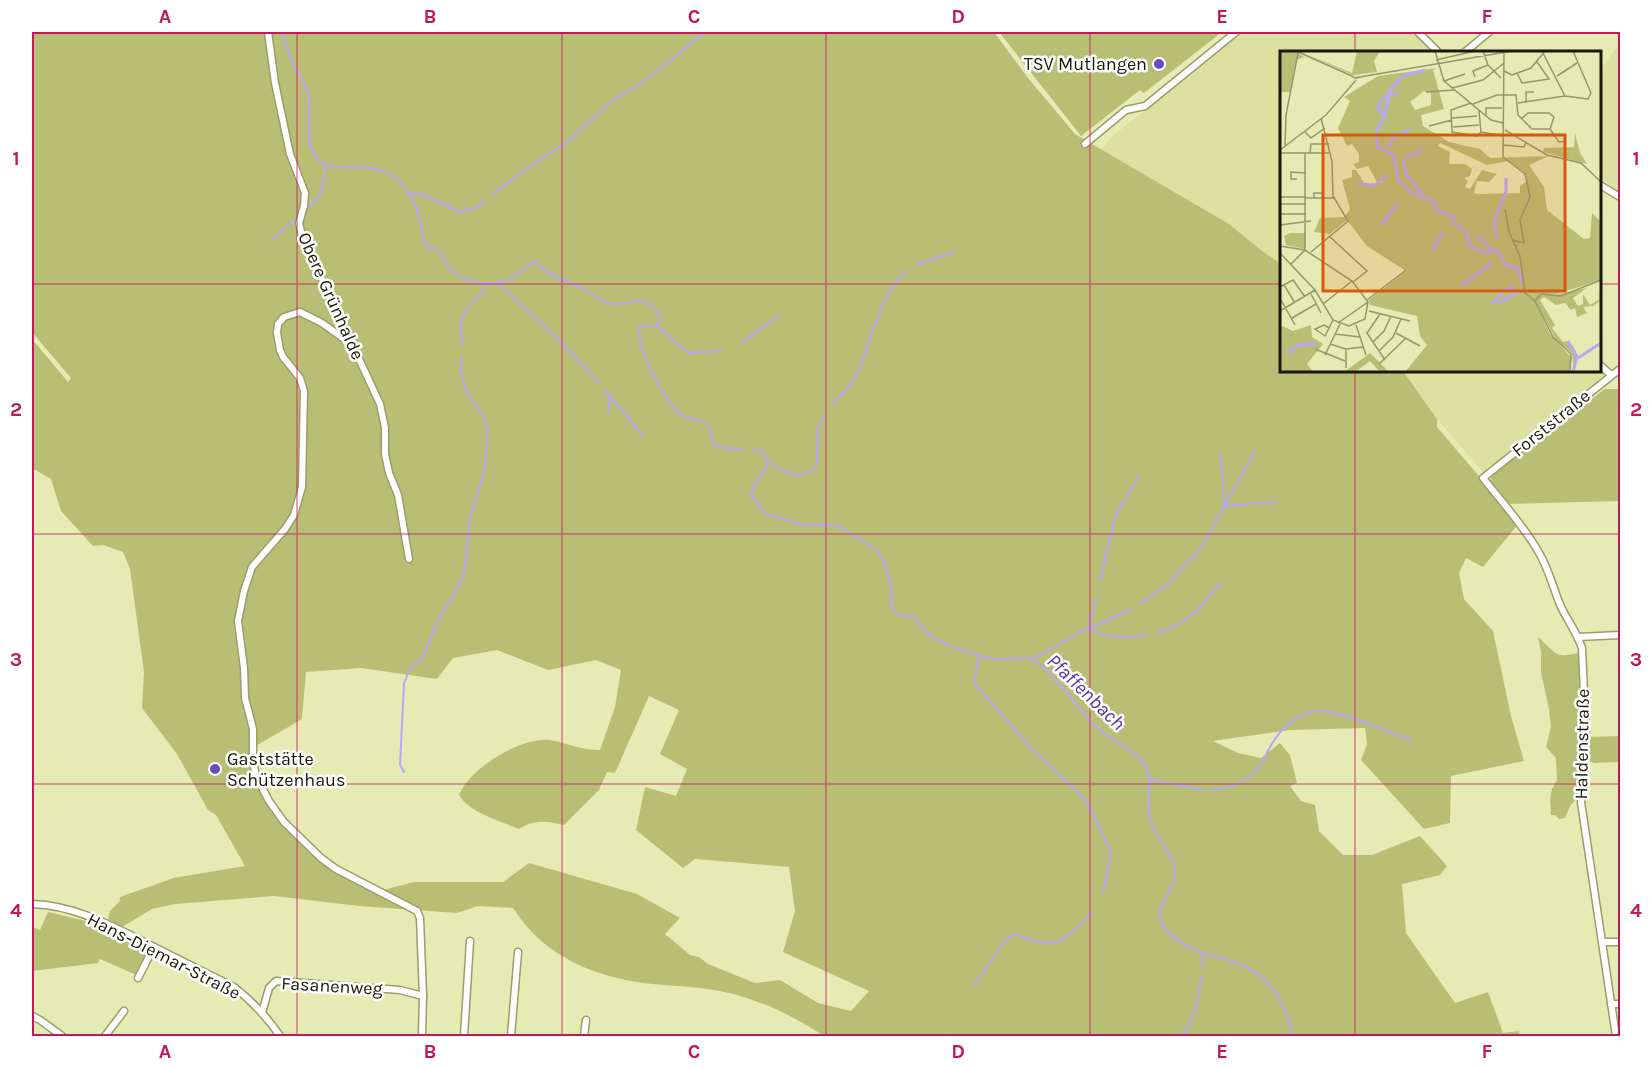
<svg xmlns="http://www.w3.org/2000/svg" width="1652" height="1068" viewBox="0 0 1652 1068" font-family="Karla,sans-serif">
<rect width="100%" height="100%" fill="#e6ebb4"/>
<g fill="#dce1a2">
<path d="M1242 32H1418L1438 52H1282L1281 264 1262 251 1229 224 1101 149 1115 134 1204 64Z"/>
<path d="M1620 43V192L1600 177V70Z"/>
<path d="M1600 370 1605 375 1483 472 1437 419 1403 371Z"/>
</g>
<g fill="#b9be75" fill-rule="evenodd">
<path d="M32 32H994L1028 78 1075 134 1229 224 1262 251 1281 264 1282 370 1403 371 1437 419V427L1519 523 1483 567 1466 558 1459 573 1464 599 1493 631 1511 716 1524 761 1451 776 1450 823 1424 829 1361 760 1367 744 1365 728 1290 730 1213 741 1238 753 1261 758 1280 743 1290 755 1297 783 1290 786 1301 801 1315 805 1319 831 1343 855H1372L1420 836 1447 866 1440 875 1402 884 1406 933 1455 1003 1488 992 1503 1033 1519 1031 1520 1036H824C795 1017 763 1001 729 993 704 987 677 986 652 984 596 978 544 957 513 908L478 906 457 913 359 906 274 896 175 904 152 909 122 927 108 919 110 911 120 901V897L174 878 245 866 216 815 208 810 177 754 142 708 144 672 130 569 123 552 103 545 93 546 61 511 51 479 32 468V339L68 382 71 378 32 332ZM497 650 548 670 596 660 621 670 615 707 600 750C592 750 584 749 577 747 568 745 559 741 550 740 520 737 470 768 459 795 470 813 500 821 519 829 534 819 547 821 564 825L599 790 607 772 615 773 649 696 679 710 660 754 687 769 676 796 645 787 636 830 683 868 695 859 789 867 795 911 783 952 869 991 851 1011 818 1003 780 980 755 983 708 964 699 957 690 955 665 934 680 918 637 894 529 863 503 882H414L380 891 321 858 284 822 256 776 254 747 302 719 306 672 361 668 437 679 453 658Z"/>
<path d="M999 32H1222L1144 93 1140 90 1081 136Z"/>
<path d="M1605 389H1620V501L1506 504 1490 482 1492 475Z"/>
<path d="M1538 637C1556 652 1553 659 1578 653L1583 735 1582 765 1579 796 1570 806 1565 818 1559 819 1555 815H1551L1550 800 1552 789 1557 780 1556 758 1546 747 1551 727 1549 709 1541 672V652Z"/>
<path d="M1620 736V762L1594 763 1587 760 1589 737Z"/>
<path d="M48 912 86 921 150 952 139 976 100 959 98 963 32 971V927L40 930Z"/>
</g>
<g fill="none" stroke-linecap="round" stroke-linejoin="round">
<g stroke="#b7a8f8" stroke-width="2">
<path d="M281 32C287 40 287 52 292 62 296 71 304 80 307 90 313 111 302 139 317 158 336 184 388 141 416 207 421 219 421 231 425 243L427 247 437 249C442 257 447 266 454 272 468 284 495 287 512 278 521 273 526 265 535 262L550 274 582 288 607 303 618 304 637 301 646 302 658 312 660 318 658 327 640 326C634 344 665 403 680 414 688 420 699 417 706 424 711 428 711 439 714 445L725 448 742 449"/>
<path d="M408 193 425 195 459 212 478 207 484 201"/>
<path d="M493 194 526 169 566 143 611 102 647 79 705 32"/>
<path d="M307 209C324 195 323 187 325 165"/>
<path d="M272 240 294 220"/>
<path d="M916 265 954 252"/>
<path d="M497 282 559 340 599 383"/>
<path d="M658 327 689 353 721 351"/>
<path d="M741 343 779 315"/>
<path d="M463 345C462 339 460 333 460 326 462 307 480 300 488 283"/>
<path d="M604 389 643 436"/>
<path d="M832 404C840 395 851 387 856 376 870 347 880 291 907 271"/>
<path d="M608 412 610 397"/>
<path d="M753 450 763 452 768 462C764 475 754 481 751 494L764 513 800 524 834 525 842 528 878 551 885 565 891 587 892 607 896 613 902 616H914C918 620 920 626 924 630 937 644 981 658 1000 659 1010 659 1022 657 1032 659 1036 660 1040 665 1043 667 1066 687 1079 712 1101 731 1114 741 1131 748 1142 761 1156 778 1143 803 1151 822 1157 840 1177 856 1175 875 1174 894 1148 910 1166 929 1202 971 1253 943 1283 1006 1287 1015 1292 1026 1292 1036"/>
<path d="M1220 453 1223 478 1224 506 1276 502"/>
<path d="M768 462C784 472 795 480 813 470L817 463 818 427 825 415"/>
<path d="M1100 581 1115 517 1138 477"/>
<path d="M1097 598 1088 628C1104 638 1128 638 1146 635"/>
<path d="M1140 604 1167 585 1201 548 1255 451"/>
<path d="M1157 633C1191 623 1199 608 1221 583"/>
<path d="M979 655 974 683 1031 748 1087 801 1111 852 1103 893"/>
<path d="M1033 659 1088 628 1105 622 1130 609"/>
<path d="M404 772 400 765 404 684 410 668 422 659 440 616 454 596 464 573 470 518 484 472 488 436 486 421 469 396 463 382 460 368 462 357"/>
<path d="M1149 779 1202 790"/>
<path d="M1211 790C1230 789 1247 782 1259 767 1264 761 1266 754 1270 747 1279 730 1299 711 1320 711 1341 711 1389 732 1411 740"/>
<path d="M1202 966 1203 954"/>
<path d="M973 987 1003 943 1013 934C1059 949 1059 947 1092 912"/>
<path d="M1182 1036C1195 1018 1199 998 1201 977"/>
</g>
<defs>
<g id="street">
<path d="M268 32 275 83 290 154 305 193 304 206 299 223 302 236 380 404 385 428V454L389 473 398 495 409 559"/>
<path d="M1418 32 1438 52"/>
<path d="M1465 52 1489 32"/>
<path d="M1085 144 1126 110 1145 106 1236 32"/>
<path d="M1600 185 1620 197"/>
<path d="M354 346 322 323 300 312 284 317 278 324 277 333 280 350 283 357 300 378 304 391 302 487 294 515 285 529 252 567 244 591 238 621 244 668 245 698 253 729V761L256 776 269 801 284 822 321 858 336 869 417 911 420 918 423 996 422 1036"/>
<path d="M1600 365 1611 375"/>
<path d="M1578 637 1620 635"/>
<path d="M32 904C76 905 116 928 156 948 182 961 208 974 234 987 252 1001 267 1017 280 1036"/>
<path d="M1603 942H1620"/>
<path d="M138 978 154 947"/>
<path d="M1611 1004H1620"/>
<path d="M262 1013 269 988 276 981 400 990 423 996"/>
<path d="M32 1016 40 1020 62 1036"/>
<path d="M105 1036 124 1011"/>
<path d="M464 1036 470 941"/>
<path d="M511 1036 518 952"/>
<path d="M584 1036 586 1020"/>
<path d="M1616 1036 1581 802 1586 738 1582 648C1577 633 1568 621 1561 607 1553 588 1549 569 1538 551 1523 525 1502 502 1483 478L1620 369"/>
</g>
</defs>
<use href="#street" stroke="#9a9e6a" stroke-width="9"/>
<use href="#street" stroke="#fff" stroke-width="6"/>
</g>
<path fill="none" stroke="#c2185b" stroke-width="1.5" stroke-opacity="0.55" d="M297 32V1036M562 32V1036M826 32V1036M1090 32V1036M1355 32V52M32 284H1282M1600 284H1620M1355 370V1036M32 534H1620M32 784H1620"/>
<g fill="#6c4ac3" stroke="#fff" stroke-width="2">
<circle cx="1159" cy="64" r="6"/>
<circle cx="215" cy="769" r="6"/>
</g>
<g text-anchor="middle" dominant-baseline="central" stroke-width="5" stroke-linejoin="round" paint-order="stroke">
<g font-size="18" fill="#171904" stroke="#fff" text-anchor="end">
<text x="1147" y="64">TSV Mutlangen</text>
<text x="227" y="759" text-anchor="start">Gaststätte<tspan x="227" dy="21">Schützenhaus</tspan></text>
</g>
<g font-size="18" fill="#171904" stroke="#fff">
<text transform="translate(331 296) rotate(66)">Obere Grünhalde</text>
<text transform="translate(1551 423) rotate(-39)">Forststraße</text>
<text transform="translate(1582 744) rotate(-89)">Haldenstraße</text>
<text transform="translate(164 956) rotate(27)">Hans-Diemar-Straße</text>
<text transform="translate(332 986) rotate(3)">Fasanenweg</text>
</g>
<g font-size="20" font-style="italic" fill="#5734a5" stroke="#fff">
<text transform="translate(1086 692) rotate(44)">Pfaffenbach</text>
</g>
</g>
<g transform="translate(1280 51)">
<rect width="321" height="321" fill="#e6ebb4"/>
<path d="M0 0H14L24 6 16 9 10 41H0ZM77 0H100L94 10 97 21 73 24 21 1 72 22ZM157 17 153 19 164 58 141 64 143 75 169 91 200 98 210 107 269 105 249 114 264 136 267 159 304 188 310 187 312 162 321 171V229L270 245 307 237 293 247 298 255 303 253V243L310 254 320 248 316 237 321 249 313 255 303 256 307 262 297 266 295 257 291 259 285 252 276 254 264 246 260 249 275 274 272 277 283 291 288 290 294 297 298 306 294 321 292 302 277 290 255 251 270 283 292 307 289 321H125L147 294 140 285 137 265 90 254 89 249 126 220 87 195 67 169 50 183 34 181 40 167 64 166 70 158 62 129 72 126V119H76L85 133 106 131H97L88 115 77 118 73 113 79 111V103L72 93 67 95 58 77 70 50 64 46 98 25ZM144 40 151 42V54L135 59 130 51ZM160 92 207 114 229 110 243 120 247 130 240 135V142L197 143 194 142 197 130 209 131 217 123 202 119 190 138 185 136 188 130 184 127 190 125 192 118 185 113H169L170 101 158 95ZM295 82 300 102 307 113 263 101 264 97 294 96ZM10 182H26L25 198 6 194 4 185ZM0 274 13 280 31 274 32 286 43 293 27 313 33 321H0ZM90 302 109 321H100L90 310 75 321H64Z" fill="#b9be75" fill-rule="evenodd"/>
<path fill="none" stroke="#b7a8f8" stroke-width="3" d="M104 64 98 59 99 53 108 43H118M96 81 105 65 110 39 123 25 145 19M96 83 98 96 114 104 118 129 133 143 154 150 156 159 173 165 174 174M109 97 112 88 130 78M125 106 136 103 142 96M123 109 126 123 142 143M78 132 94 135 107 124M101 174 118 152M176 174 186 180 189 195 206 202 217 199 226 214 238 217 242 232M197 184 211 198M217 188 214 171 226 140V127M152 200 163 181M181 235 212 212M219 252 240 240M212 253 224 240 234 236M288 290 297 306 293 321M8 302 18 294 36 293M298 307 321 292"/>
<path fill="none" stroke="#93976e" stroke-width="1.5" d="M16 0 74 26M155 0 164 30 211 69 223 72M203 0 208 14 221 27M224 2 223 106 245 123 250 146 240 169 244 192 233 189M263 2 285 45 308 48 311 42 293 0M156 9 195 0M224 20 232 24 251 17 265 0M237 22 242 32 269 28 257 11M277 25 297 12M195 26 193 20 208 14M78 27H74L232 0M164 30 185 23M172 37 203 29 224 12M146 41 174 39M191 52 171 59 172 81 197 85 201 81M238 52 285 45M246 52V41H254M193 53 217 44H236L238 64 252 78M199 60 201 81 223 85M206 65V57H222M172 67 197 65M241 68 248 62H269L274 66 270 78H252M149 75 172 69M173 76 199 74M270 78 279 91 286 90M225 79 267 104 301 112 321 131M25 81 31 87 45 77M5 94 6 64 18 2M223 94 244 96 246 92M0 99 46 64 76 29M0 102H50M25 102V199M30 102 31 93H49M17 128H11V121L26 122M0 146H26M26 147H54M34 147V142H43V134M0 153H26M225 158 229 181 240 205 245 242 255 250M0 163H26M0 174 31 170M49 185 87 220 73 231M0 195 25 199 72 230 88 251 85 268 69 275 53 269 35 239 0 202M31 201 68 170 53 145 52 110 41 67M11 213 25 199M4 234 15 252M0 236 13 229 25 246M31 243 41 262M0 247 15 274M87 249 126 219M255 250 273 286 291 303 290 321M255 250 261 243 281 245 321 229M43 253 72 230M0 260 35 239M89 260 130 270M100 263 87 282 105 309M12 267 36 253M58 272 88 251M76 274 86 304M49 277 44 274 35 278 45 285 53 269M116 282 140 295M55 283 80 286M93 291 104 280 111 265M50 293 66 298 83 296M35 298 65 310M99 300 113 286 121 268M45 304 60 273M99 313 125 288M66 317V298"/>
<path fill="#de560c" fill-opacity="0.15" stroke="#de560c" stroke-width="3" d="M43 84H285V240H43Z"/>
<rect width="321" height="321" fill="none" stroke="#171904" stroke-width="3"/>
</g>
<rect width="1652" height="1068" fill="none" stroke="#ffffff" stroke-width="66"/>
<rect x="33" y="33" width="1586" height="1002" fill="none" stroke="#c2185b" stroke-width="2"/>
<g font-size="20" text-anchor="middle" font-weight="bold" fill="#c2185b">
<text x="165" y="23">A</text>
<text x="430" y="23">B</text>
<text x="694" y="23">C</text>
<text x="958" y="23">D</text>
<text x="1222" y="23">E</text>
<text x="1487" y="23">F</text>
<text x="16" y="165">1</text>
<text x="1636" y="165">1</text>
<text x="16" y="416">2</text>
<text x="1636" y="416">2</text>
<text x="16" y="666">3</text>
<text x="1636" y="666">3</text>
<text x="16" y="917">4</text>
<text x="1636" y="917">4</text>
<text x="165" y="1058">A</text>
<text x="430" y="1058">B</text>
<text x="694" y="1058">C</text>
<text x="958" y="1058">D</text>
<text x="1222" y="1058">E</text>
<text x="1487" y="1058">F</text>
</g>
</svg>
